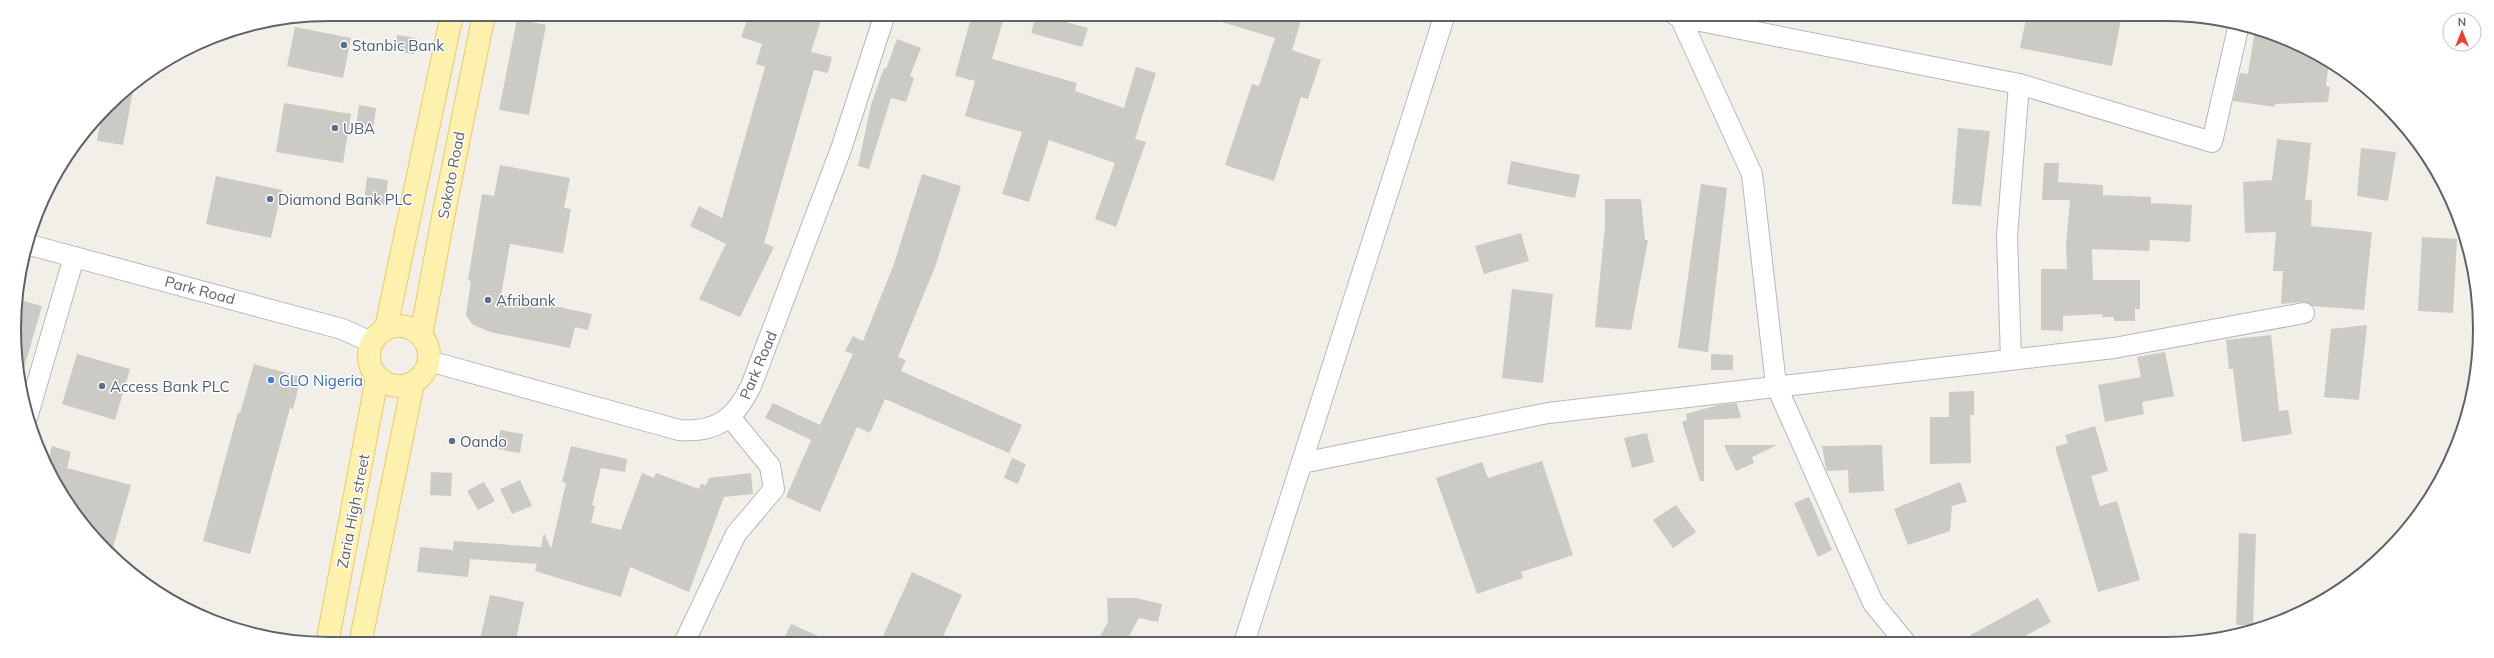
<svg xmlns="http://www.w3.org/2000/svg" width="2494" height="658" viewBox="0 0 2494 658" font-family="Mulish,sans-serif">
<rect width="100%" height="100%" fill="#f1efe8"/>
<g fill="#cccac5">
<path d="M749 14H823L811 52 832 57 828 73 814 70 764 243 774 247 740 317 699 299 726 244 690 226 699 206 722 218 765 67 756 64 762 44 741 37Z"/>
<path d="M972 14H1005L992 59 1077 83 1075 91 1124 108 1136 67 1156 73 1135 139 1146 142 1116 227 1095 219 1115 163 1049 140 1029 202 1002 194 1022 132 965 116 975 81 955 76Z"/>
<path d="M1036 14 1088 28 1082 47 1031 33Z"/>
<path d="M1209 14H1303L1292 50 1321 60 1308 99 1301 97 1274 181 1225 165 1252 84 1259 86 1275 38 1208 18Z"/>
<path d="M2027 14H2122L2112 66 2020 48Z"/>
<path d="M517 19 546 25 529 115 499 110Z"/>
<path d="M295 27 351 38 343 78 287 66Z"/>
<path d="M2255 29 2285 38 2329 61 2326 86 2330 87 2328 102 2275 104V107L2233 101 2240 73 2248 74Z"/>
<path d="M397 35 416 38 414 54 395 51Z"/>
<path d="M897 39 921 48 910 76 914 78 906 102 891 98 869 169 858 166 871 105 884 68 886 69Z"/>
<path d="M134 85 123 145 97 141 102 112 121 92Z"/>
<path d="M284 103 351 114 343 163 276 152Z"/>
<path d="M359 105 376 108 373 129 356 127Z"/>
<path d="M1958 128 1990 131 1981 206 1952 204Z"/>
<path d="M2277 139 2311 143 2305 200H2312L2311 226 2372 232 2364 310 2313 306 2302 302 2281 304 2283 271H2273L2276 232 2245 233 2243 182 2272 180Z"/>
<path d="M2361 148 2396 152 2388 201 2357 196Z"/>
<path d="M1511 161 1580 175 1575 198 1507 184Z"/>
<path d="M2044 163H2059L2058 182 2103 185V195L2151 197V203L2192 205 2190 242 2150 240 2149 251 2092 249 2093 280H2140V309H2135V321H2114V317H2102V314L2063 316V331L2041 330V269H2067L2066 245 2070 200H2042Z"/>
<path d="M500 165 570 178 564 208 571 209 563 253 510 244 501 295 592 314 588 330 575 327 570 348 490 332 472 324 466 315 471 281 468 280 482 194 494 196Z"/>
<path d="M922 174 961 186 935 267 898 357 906 360 901 371 1022 425 1009 453 885 399 870 433 857 427 820 512 786 497 811 440 765 418 773 403 820 425 853 354 845 351 853 336 863 341 894 264Z"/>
<path d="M216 176 282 190 271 238 206 224Z"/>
<path d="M367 177 388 180 385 205 364 202Z"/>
<path d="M1701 184 1727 188 1708 352 1678 348Z"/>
<path d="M1605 199H1641L1645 240H1648L1631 330 1595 327 1605 226Z"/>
<path d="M1521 233 1529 261 1484 274 1475 246Z"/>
<path d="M2422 237 2457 239 2453 313 2418 311Z"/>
<path d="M1512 289 1553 294 1543 383 1502 378Z"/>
<path d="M16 299 42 306 22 375 15 308Z"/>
<path d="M2367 325 2359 400 2324 397 2331 329Z"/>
<path d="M2271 335 2279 411 2288 410 2292 434 2242 442 2233 369H2229L2226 340Z"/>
<path d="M2165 352 2174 396 2142 402 2144 414 2105 422 2098 385 2141 377 2137 357Z"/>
<path d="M77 354 130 369 115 420 62 404Z"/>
<path d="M1711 354 1733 355V370H1711Z"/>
<path d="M254 364 301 377 293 409 290 408 250 554 203 541 238 412 240 413Z"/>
<path d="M1974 391V415H1970L1971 463 1930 464V417H1949V392Z"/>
<path d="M1737 403 1741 418 1704 420V481H1700L1682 422 1687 420 1686 414 1718 405Z"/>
<path d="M2095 426 2108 471 2091 476 2100 506 2117 501 2140 580 2098 592 2055 447 2068 443 2065 435Z"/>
<path d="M500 430 523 434 520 453 497 449Z"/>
<path d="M1647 433 1654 462 1632 468 1624 438Z"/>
<path d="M1724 445H1777L1752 457 1754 463 1736 471Z"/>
<path d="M1882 445 1884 491 1849 493 1848 470 1827 471 1826 468 1822 446Z"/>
<path d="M52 446 71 452 67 468 131 485 112 551 79 521 46 468Z"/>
<path d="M571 446 627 459 625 472 601 468 592 505 595 506 591 523 621 530 642 473 654 478 656 473 699 489 701 484 706 485 709 478 751 473 753 494 724 497 689 592 630 567 621 597 535 571 537 564 470 559 468 577 417 572 420 547 453 550 454 541 541 547 544 533 551 549 566 483 562 482Z"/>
<path d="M1012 458 1026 464 1018 484 1004 478Z"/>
<path d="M1542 461 1573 555 1521 572 1523 578 1477 594 1436 478 1482 462 1488 478Z"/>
<path d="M431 472 452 473 451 496 430 495Z"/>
<path d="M520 480 532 506 512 514 500 489Z"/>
<path d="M484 482 495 501 478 510 467 491Z"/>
<path d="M1960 482 1967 502 1952 506 1950 531 1908 545 1894 509Z"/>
<path d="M1809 497 1832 550 1818 557 1794 503Z"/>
<path d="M1676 505 1696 532 1673 548 1653 520Z"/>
<path d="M2239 533 2256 534 2253 625H2236Z"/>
<path d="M912 572 962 595 940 643H880Z"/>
<path d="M490 595 524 602 515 644H479Z"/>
<path d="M1107 598H1136L1162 604 1158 622 1139 618 1125 643H1096L1108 622Z"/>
<path d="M2038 598 2051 622 2014 642H1958Z"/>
<path d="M791 624 834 643H782Z"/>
</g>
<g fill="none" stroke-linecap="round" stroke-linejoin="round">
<defs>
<g id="minor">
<path d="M1674 14 1680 17 2019 84 2212 142 2239 24"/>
<path d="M1680 17 1752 174 1776 385 1873 603 1905 642"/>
<path d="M26 244 342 329 371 342"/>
<path d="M2011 359 2007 236 2019 84"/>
<path d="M429 361 679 430C716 433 735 419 751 386L841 149 885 14"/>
<path d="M27 418 74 257"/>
<path d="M1302 463 1548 413 2114 348 2304 313"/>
<path d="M684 643 736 534 774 489 770 466 730 417"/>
<path d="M1244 643 1445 14"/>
</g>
<g id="major">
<circle cx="399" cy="356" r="30"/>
<path d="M386 328 452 14"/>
<path d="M421 336 444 212 484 14"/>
<path d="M327 644 377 378"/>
<path d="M360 644 413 383"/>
</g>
</defs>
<use href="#minor" stroke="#b5b8bc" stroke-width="22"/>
<use href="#major" stroke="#f2c960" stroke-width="24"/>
<use href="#minor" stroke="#fff" stroke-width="20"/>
<use href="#major" stroke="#fff2af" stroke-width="22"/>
</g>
<g fill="#5c6f8a" stroke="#fff" stroke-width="1.5">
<circle cx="344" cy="45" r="4"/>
<circle cx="335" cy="128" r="4"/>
<circle cx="270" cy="199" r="4"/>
<circle cx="488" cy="300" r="4"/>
<circle cx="102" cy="386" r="4"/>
<circle cx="452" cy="441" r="4"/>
</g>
<circle fill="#3f7fe0" stroke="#fff" stroke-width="1.5" cx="271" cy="380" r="4"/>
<g text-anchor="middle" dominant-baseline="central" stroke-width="3" stroke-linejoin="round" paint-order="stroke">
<g font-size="15" fill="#4e5e75" stroke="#fff" text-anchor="start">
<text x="352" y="45">Stanbic Bank</text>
<text x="343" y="128">UBA</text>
<text x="278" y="199">Diamond Bank PLC</text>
<text x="496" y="300">Afribank</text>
<text x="110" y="386">Access Bank PLC</text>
<text x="460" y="441">Oando</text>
</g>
<g font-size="15" fill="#5f6368" stroke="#fff">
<text transform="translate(451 175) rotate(-79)">Sokoto Road</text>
<text transform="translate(200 290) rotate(15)">Park Road</text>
<text transform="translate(758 365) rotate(-67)">Park Road</text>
<text transform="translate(353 511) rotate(-79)">Zaria High street</text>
</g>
<g font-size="15" fill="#366cbe" stroke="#fff" text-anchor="start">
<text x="279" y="380">GLO Nigeria</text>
</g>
</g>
<path d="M0 0H2494V658H0ZM329 21H2165A308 308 0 0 1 2473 329V329A308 308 0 0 1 2165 637H329A308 308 0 0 1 21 329V329A308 308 0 0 1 329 21Z" fill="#fff" fill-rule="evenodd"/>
<path fill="none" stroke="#5f6368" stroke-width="2" d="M329 21H2165A308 308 0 0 1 2473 329V329A308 308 0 0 1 2165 637H329A308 308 0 0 1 21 329V329A308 308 0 0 1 329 21Z"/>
<g transform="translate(2462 32)"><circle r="19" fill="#ffffff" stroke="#bfc1c3"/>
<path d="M0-3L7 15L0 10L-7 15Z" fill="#ea4335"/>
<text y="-6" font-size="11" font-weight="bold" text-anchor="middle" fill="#5f6368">N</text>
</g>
</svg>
